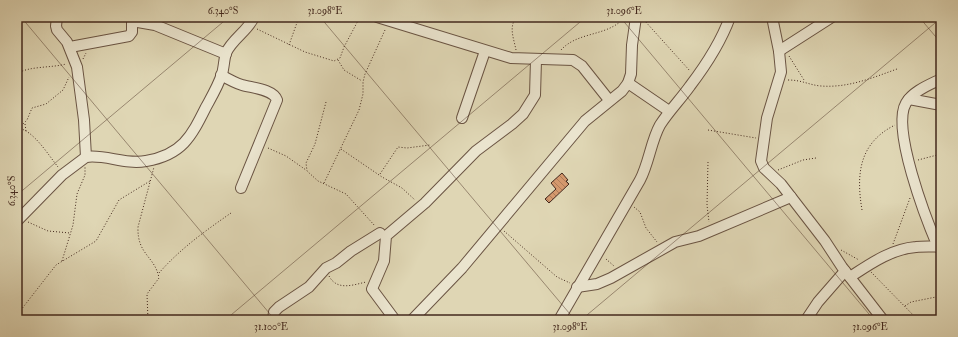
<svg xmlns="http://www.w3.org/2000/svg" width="958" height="337" viewBox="0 0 958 337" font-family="'IM FELL Double Pica',serif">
<defs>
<pattern id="building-back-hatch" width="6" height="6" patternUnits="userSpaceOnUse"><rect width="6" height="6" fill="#d5996e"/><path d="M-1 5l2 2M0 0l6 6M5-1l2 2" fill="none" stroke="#ae7d5a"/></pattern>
</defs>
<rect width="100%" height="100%" fill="#dfd6b4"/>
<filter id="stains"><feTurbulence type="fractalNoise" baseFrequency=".005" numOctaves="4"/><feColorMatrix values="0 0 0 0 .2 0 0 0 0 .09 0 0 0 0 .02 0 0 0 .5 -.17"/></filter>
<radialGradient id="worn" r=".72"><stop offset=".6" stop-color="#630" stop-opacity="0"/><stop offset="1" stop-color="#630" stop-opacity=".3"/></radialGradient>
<path fill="url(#building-back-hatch)" stroke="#43281d" d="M562 173 568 180 566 181 569 184 549 203 545 199 556 189 551 183Z"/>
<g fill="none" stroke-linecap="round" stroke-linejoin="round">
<defs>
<g id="minor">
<path d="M57 17 56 26 57 30 67 42 77 67 84 120 86 157"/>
<path d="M377 17 511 58 573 60 582 66 609 100"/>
<path d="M772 17 779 51 781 72 767 118 761 161 764 168 781 184 825 241 842 267 883 320"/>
<path d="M132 21 155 25 226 54"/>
<path d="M70 47 129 36 132 32V17"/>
<path d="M779 51 832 17"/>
<path d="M221 75C228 79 235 83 242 85 252 88 273 89 277 100L241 188"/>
<path d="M628 83 669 111"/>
<path d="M909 99 941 105"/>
<path d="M462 118 485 51"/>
<path d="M17 221 62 175 86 157C105 154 125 165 146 161 182 155 191 137 206 107 212 96 218 86 222 74 224 67 224 59 226 53 232 39 248 31 254 17"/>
<path d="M938 247C926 219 891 128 906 103 913 91 929 85 941 79"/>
<path d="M850 277C870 264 891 249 916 247 924 246 933 247 941 246"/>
<path d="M577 287 597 284 611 278 675 242 699 236 791 197"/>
<path d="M273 320 274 312 279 307 309 287 326 268 336 263 351 251 380 233"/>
<path d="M395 320 372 289 384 261 386 236 425 203 476 151 512 124 523 114 535 95 536 60"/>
<path d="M412 320 462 268 585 121 622 91 628 83 631 74 632 45 636 17"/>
<path d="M559 320 640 180C649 163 651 141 660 125 669 111 680 100 690 86 706 65 721 42 730 17"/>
<path d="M806 320 818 302 845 271"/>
</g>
</defs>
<use href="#minor" stroke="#6a5443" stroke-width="12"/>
<g stroke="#43281d" stroke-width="1" stroke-dasharray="1 2" stroke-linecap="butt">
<path d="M644 20 690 71"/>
<path d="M257 29 305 52 334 61 340 58 344 47 360 17"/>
<path d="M289 45 299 17"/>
<path d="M516 50C514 39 508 26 517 17"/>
<path d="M561 50C578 31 608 37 625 17"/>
<path d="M789 56 804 80"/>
<path d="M83 59 86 53"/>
<path d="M338 60 344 70 362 81"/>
<path d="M17 74C27 66 52 68 66 64"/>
<path d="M788 80C802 80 809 85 821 86 848 88 872 78 897 69"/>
<path d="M326 102 315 144 306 163 307 171 318 181 346 194 375 226"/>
<path d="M25 124 26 131"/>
<path d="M17 128C33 129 49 156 58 167"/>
<path d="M19 128 27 120 32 108 46 104 63 90 69 77"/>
<path d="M708 130 756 138"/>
<path d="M268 148 286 156 306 170"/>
<path d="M341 149 382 177 402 188 415 200"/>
<path d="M918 160 941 154"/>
<path d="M708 162 707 205 709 222"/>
<path d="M778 170 803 160 816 158"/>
<path d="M380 174 398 147 407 148 430 145"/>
<path d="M324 183 359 110 363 94V82L365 74 385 30"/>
<path d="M634 207 640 212 646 228 657 242"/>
<path d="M862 210C856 174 859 143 895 125"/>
<path d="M28 222 48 231 70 233"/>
<path d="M504 231 557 277 570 283"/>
<path d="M893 244 910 198"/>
<path d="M841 250 859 260"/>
<path d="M606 259 614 266"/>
<path d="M62 261 73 225 77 194 85 175V167"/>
<path d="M871 272 918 320"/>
<path d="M159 273C180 249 205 231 231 213"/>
<path d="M329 276C337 291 353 285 366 282"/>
<path d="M905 306 911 302 941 296"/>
<path d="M17 315 56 265 96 241 119 200 150 181"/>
<path d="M634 319V320"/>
<path d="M148 320 147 294 159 278C155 256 137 255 138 227L154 167"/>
</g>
<use href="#minor" stroke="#eae4ce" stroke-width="10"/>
</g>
<path fill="none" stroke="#43281d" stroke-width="1" stroke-opacity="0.45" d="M21 17 275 320M320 17 575 320M620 17 874 320M919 17 941 43M17 195 229 17M225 320 586 17M581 320 941 18M938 320 941 317"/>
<rect width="958" height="337" fill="none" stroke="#dfd6b4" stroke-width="44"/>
<rect x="22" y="22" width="914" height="293" fill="none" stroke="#43281d" stroke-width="1.5"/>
<g font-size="10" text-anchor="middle" fill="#43281d">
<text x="223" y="14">6.340°S</text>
<text x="325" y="14">31.098°E</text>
<text x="624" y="14">31.096°E</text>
<text transform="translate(11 191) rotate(-90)" y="4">6.340°S</text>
<text x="271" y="330">31.100°E</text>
<text x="570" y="330">31.098°E</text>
<text x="870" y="330">31.096°E</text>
</g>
<rect width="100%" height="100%" filter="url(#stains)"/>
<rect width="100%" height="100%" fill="url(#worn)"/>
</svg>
